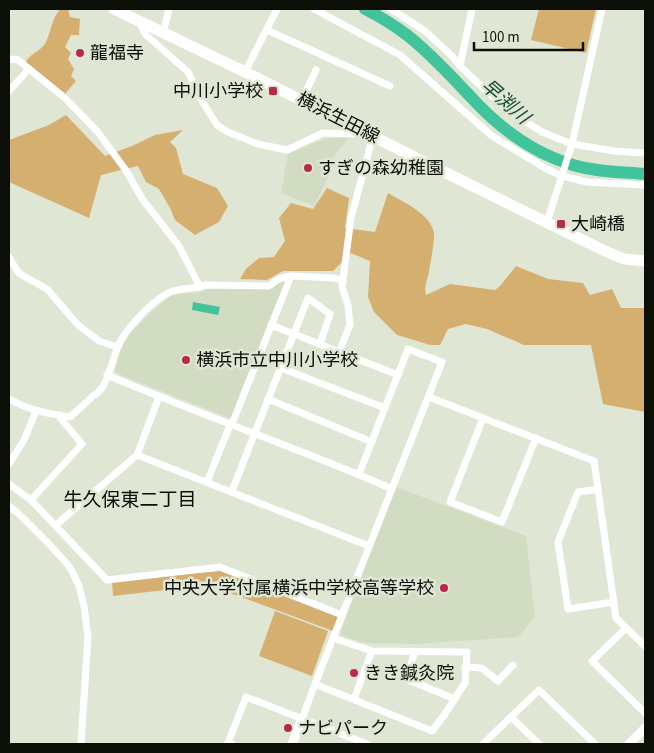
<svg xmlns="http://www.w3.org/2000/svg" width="654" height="753" viewBox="0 0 654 753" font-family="'Source Sans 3','Noto Sans JP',sans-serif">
<rect width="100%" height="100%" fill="#dfe6d3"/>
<g fill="#d2dcc2">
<path d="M327 138H349L333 157 328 178 314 206 281 193 288 154Z"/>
<path d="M287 280 232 419 116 373 115 370 121 349 129 334 157 307 172 295 180 294 198 293 212 287 231 289 279 283Z"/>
<path d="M396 487 526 536 535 617 518 637 416 644 365 643 340 635 367 559Z"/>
</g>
<g fill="#d5af70">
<path d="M61 9H68L70 17 80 19 79 35H71L65 47 71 53 68 59 74 69 71 76 76 81 65 94 26 62C30 53 41 52 46 42 51 32 52 16 61 9Z"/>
<path d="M539 9H596L586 53 531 40Z"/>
<path d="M66 115 105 156 132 146 155 135 183 130 170 142 176 148 183 174 217 188 228 206 219 222 195 235 175 220 170 208 159 189 146 182 138 166 101 175 89 218 9 182V140L49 125Z"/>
<path d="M327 188 349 198 345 228 375 232 388 193C403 202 431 214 434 233 435 239 430 265 429 272 427 282 424 284 426 295L450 284 495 290 500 286 516 266 548 279 583 283 590 295 612 289 621 308H645V412L603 404 591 345H524L487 329 466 324 448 329 440 345H430L397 335 374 312 368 297 370 261 351 253 333 271H283L267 280 240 279 246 269 259 258 274 257 285 241 279 218 291 203 313 209Z"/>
<path d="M220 571 340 615 333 631 209 585 113 596 112 581Z"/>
<path d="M275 611 328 631 312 676 259 656Z"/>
</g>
<path fill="#41c39b" d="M193 302 220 307 218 315 192 310Z"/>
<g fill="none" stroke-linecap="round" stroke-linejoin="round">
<path stroke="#41c39b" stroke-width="12" d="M365 9C379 16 395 26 407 35 430 53 450 75 470 96 498 127 533 153 573 165 596 172 622 172 645 174"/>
<g stroke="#fff" stroke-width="7">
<path d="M314 9 400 55 492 136 545 168 562 176 587 182 645 185"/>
<path d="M391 9 425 31 452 56 460 66 483 88 512 113 542 132 572 144 614 151 645 153"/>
<path d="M139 21 145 34 188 72 202 101 217 125 228 132 258 144 287 150 323 133 359 134 366 133"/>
<path d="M267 30 390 86"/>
<path d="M163 33 169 9"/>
<path d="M9 60 12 59 18 60 66 99 97 131 125 169 143 200 179 246 200 287"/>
<path d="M460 66 472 9"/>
<path d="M245 72 277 9"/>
<path d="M9 91 29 69"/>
<path d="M302 100 316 70"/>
<path d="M547 222 572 144 602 9"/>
<path d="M9 257 16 269 20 274 47 289 78 325 99 341 117 347"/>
<path d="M271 325 398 375"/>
<path d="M339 352 350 325 348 305 342 287 351 218 373 136"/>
<path d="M281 368 385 408"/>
<path d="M107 375C201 415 298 448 392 489"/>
<path d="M429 397 594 461 616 618 645 646"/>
<path d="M9 399C31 411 46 413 70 417 78 410 86 403 93 396 96 394 100 391 102 388 108 380 113 359 117 349 123 331 151 302 168 293 180 287 193 290 205 285L269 286 279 279 291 276 334 278 343 281"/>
<path d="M268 399 372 442"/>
<path d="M483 418 450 502 502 522 536 438"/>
<path d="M137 455 369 546"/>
<path d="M9 464 24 440 36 411"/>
<path d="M207 482 230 425 234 419 291 276"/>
<path d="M9 484 31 500 107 580 220 567 342 615"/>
<path d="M598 489 578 492 558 542 568 609 614 602"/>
<path d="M232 491 308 298 330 314 320 344"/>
<path d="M31 500 82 444 58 415"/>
<path d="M9 506 19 514 49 544 68 565 72 571 79 586 84 606 88 637 81 744"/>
<path d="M56 525 137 455 159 397"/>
<path d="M626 628 592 661 645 713"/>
<path d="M415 651 406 679 455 699"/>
<path d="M465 667 482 668 498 681 513 665"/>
<path d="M315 684 432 731 445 714 465 683 467 652 372 651 333 638"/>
<path d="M354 699 372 651"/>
<path d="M511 717 539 744"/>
<path d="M302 719 315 684 442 362 408 349 359 474"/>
<path d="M232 744 228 743 246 697 367 744"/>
<path d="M483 744 539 690 595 744"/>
</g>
<g stroke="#fff" stroke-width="9">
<path d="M292 744 302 719"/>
<path d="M629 744 645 728"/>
</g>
<path stroke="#fff" stroke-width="11" d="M114 9 245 72 422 161 605 251 624 259 645 261"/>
</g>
<g fill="#b9294d" stroke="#dfe6d3" stroke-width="2">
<circle cx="80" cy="53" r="5"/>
<rect x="268" y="86" width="10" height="10" rx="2.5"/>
<circle cx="308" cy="168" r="5"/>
<rect x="556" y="219" width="10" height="10" rx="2.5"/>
<circle cx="186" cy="360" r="5"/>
<circle cx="444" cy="588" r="5"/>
<circle cx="354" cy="673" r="5"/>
<circle cx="288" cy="728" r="5"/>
</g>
<g text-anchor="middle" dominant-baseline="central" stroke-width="5" stroke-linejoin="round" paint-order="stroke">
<g font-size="18" fill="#0c0e08" stroke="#dfe6d3" text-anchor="start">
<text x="90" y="53">龍福寺</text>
<text x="263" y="91" text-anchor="end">中川小学校</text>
<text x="318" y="168">すぎの森幼稚園</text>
<text x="571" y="224">大崎橋</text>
<text x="196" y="360">横浜市立中川小学校</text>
<text x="434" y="588" text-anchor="end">中央大学付属横浜中学校高等学校</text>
<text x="364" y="673">きき鍼灸院</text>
<text x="298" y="728">ナビパーク</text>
</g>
<g font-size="18" fill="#0c0e08" stroke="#dfe6d3">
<text transform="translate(338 118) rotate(27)">横浜生田線</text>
</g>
<g font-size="19" font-style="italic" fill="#154a3a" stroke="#dfe6d3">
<text transform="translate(505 102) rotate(41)">早渕川</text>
</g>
<g font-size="19" fill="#0c0e08" stroke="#dfe6d3">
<text x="130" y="500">牛久保東二丁目</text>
</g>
</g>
<rect width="654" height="753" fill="none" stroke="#0c0e08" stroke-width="20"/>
<path d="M474 42v8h109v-8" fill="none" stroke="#0c0e08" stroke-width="2.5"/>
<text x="482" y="42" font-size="15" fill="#0c0e08" stroke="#dfe6d3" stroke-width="4" paint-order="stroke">100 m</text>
</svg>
